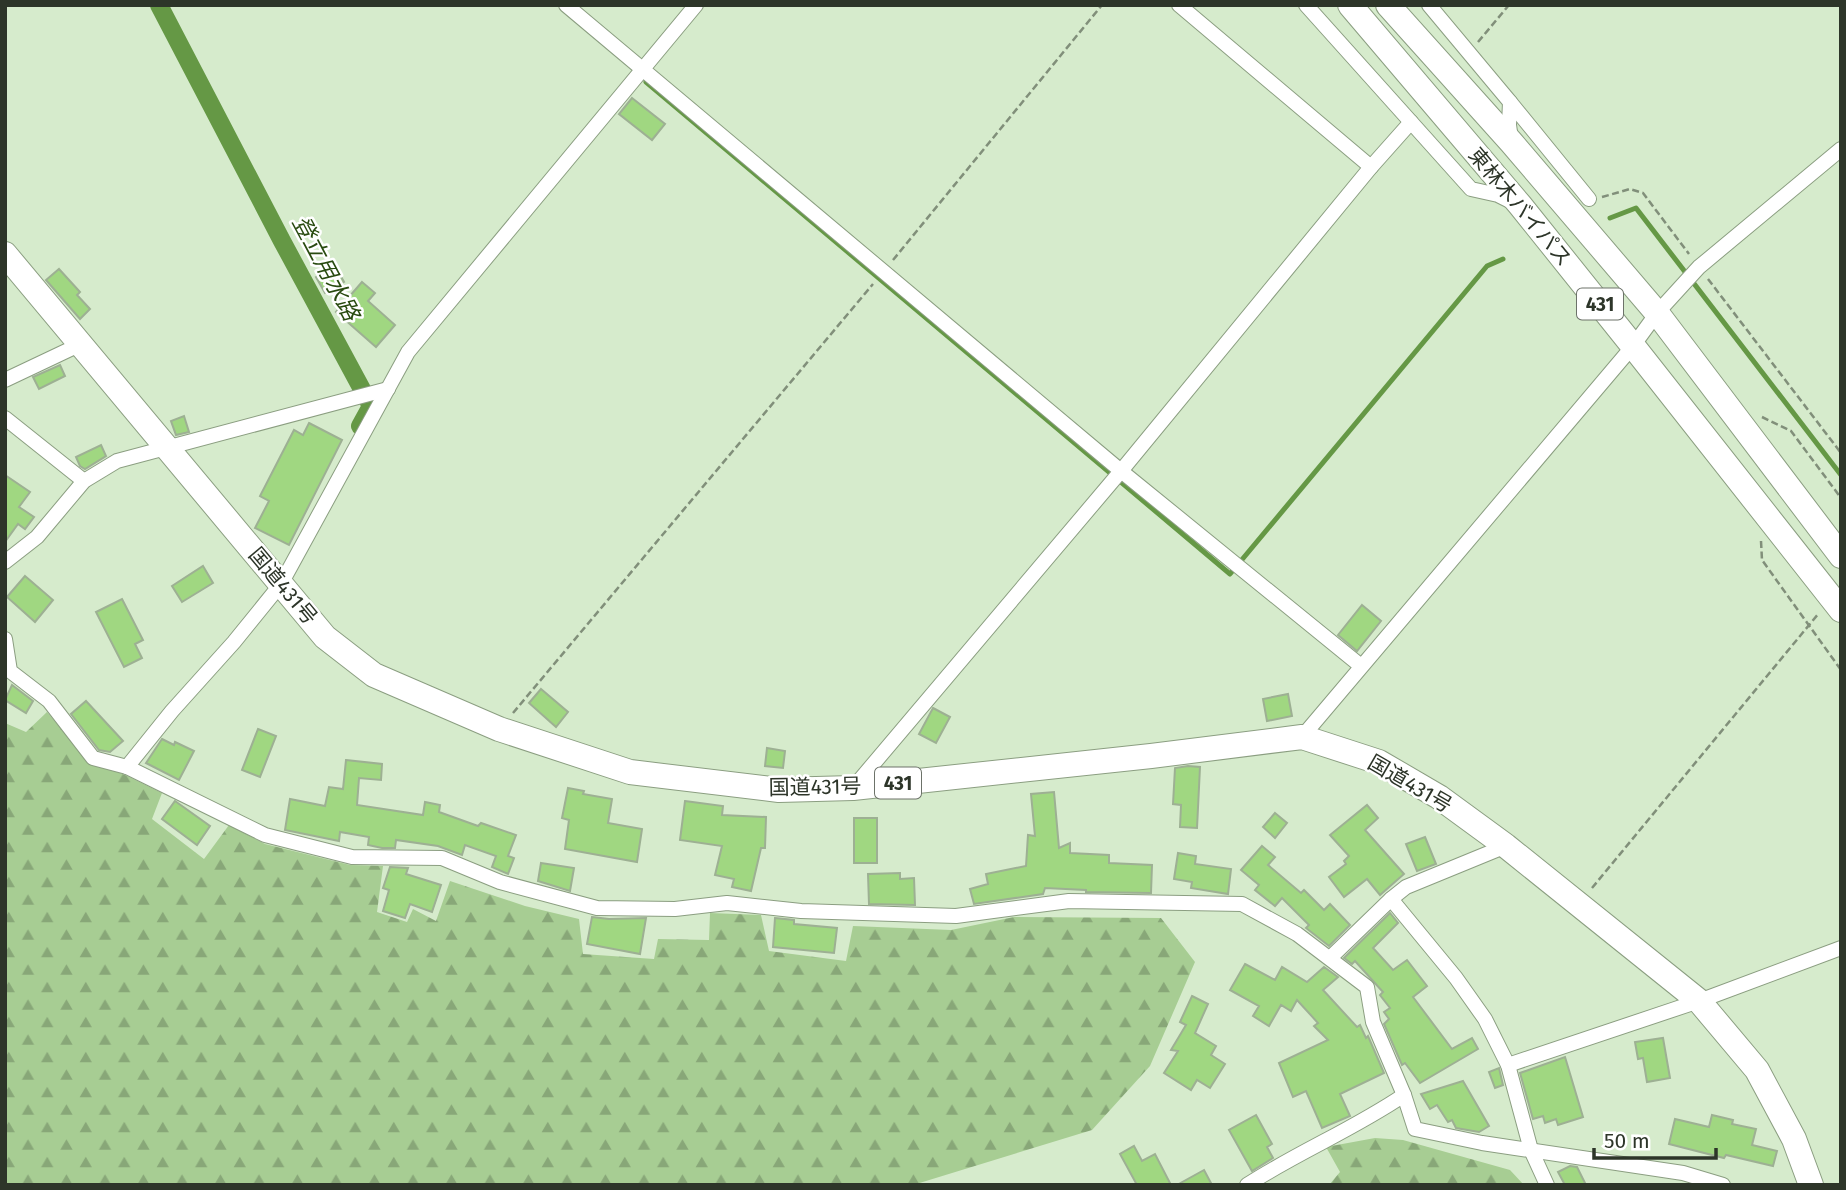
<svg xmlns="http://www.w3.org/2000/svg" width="1846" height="1190" viewBox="0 0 1846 1190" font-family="'Fira Sans','Noto Sans JP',sans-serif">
<defs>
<pattern id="forest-firs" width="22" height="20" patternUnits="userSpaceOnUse" patternTransform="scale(1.75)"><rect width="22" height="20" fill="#a7cd93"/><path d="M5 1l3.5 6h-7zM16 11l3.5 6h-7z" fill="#88a778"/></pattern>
</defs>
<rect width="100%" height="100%" fill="#d6ebcc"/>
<g fill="url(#forest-firs)">
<path d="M47 712 88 760 125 775 162 793 152 819 204 859 229 825 265 844 350 865 383 866 377 912 407 922 413 909 436 921 450 881 525 906 579 919 583 954 654 959 658 939 709 940 710 913 761 915 769 951 846 961 853 926 951 930 1014 917 1161 918 1195 962 1150 1066 1092 1130 913 1185H5V723L26 732Z"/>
<path d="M1375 1138 1403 1140 1510 1170 1524 1185H1329L1340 1172 1326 1147Z"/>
</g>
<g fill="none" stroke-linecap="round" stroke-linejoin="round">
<g stroke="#659845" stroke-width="5">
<path d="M646 82 1230 574 1487 266 1503 259"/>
<path d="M1610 218 1636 208 1841 475"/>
</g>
<path stroke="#659845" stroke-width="18" d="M159 5 282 241 371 406 360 426"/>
</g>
<g fill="#a0d781" stroke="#9db093" stroke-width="2">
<path d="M632 98 665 124 652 140 619 114Z"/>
<path d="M335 266 344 282 325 293 316 277Z"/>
<path d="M59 269 80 292 77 295 90 309 80 319 46 280Z"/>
<path d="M362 282 375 293 368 301 395 325 376 347 336 312Z"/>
<path d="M60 365 65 376 39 389 33 377Z"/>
<path d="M184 416 189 432 176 435 171 421Z"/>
<path d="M309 423 342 440 289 545 255 528 269 501 260 496 294 430 303 435Z"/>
<path d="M101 445 106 456 85 469 80 466 76 457Z"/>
<path d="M5 475 30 492 19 507 34 517 25 529 18 524 5 542Z"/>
<path d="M203 566 213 583 182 602 172 586Z"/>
<path d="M25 576 53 600 35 622 7 597Z"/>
<path d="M122 599 143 640 135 644 142 658 124 667 96 612Z"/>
<path d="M1362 605 1381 621 1357 651 1338 635Z"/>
<path d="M12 685 33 701 26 713 5 700Z"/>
<path d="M541 689 568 712 556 727 529 703Z"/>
<path d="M1288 694 1292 716 1267 721 1263 699Z"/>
<path d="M86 701 123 741 110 752 99 750 71 714Z"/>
<path d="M933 708 950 717 936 743 919 734Z"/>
<path d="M258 729 276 736 260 777 242 770Z"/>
<path d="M162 739 174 745 175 742 194 751 179 780 146 763Z"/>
<path d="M767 748 785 751 783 768 765 766Z"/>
<path d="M346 760 382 764 381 780 359 778 357 805 423 815 425 802 440 805 439 812 478 826 481 823 516 835 508 856 514 858 508 874 492 867 496 856 465 845 462 855 438 846 396 840 395 848H382L368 845 369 837 340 832 339 841 285 830 290 799 325 806 329 787 343 789Z"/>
<path d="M1188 766 1200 767 1197 828 1180 827 1181 805 1173 804 1175 768Z"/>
<path d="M568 788 584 791 583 794 612 799 608 823 642 829 637 862 565 849 569 820 562 818Z"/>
<path d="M1054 792 1059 848 1070 843V853L1109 855V863L1152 865 1151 893 1086 892V890L1045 888 1043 894 974 904 970 889 988 884 986 874 1026 866 1028 835 1035 836 1031 794Z"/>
<path d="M175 801 210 826 197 845 162 819Z"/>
<path d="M685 801 723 806 722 815 766 817 765 848H761L751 891 732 887 734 879 715 875 722 846 680 840Z"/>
<path d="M1367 805 1378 818 1365 830 1404 874 1380 895 1367 879 1344 897 1329 877 1346 864 1344 861 1349 856 1330 835Z"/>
<path d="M1275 813 1287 823 1275 838 1263 827Z"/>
<rect x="854" y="818" width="23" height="45"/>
<path d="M1425 837 1436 864 1417 871 1406 844Z"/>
<path d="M1262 846 1275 857 1268 865 1301 893 1304 890 1324 910 1330 904 1350 925 1329 946 1306 928 1309 925 1282 898 1275 906 1255 890 1259 885 1241 870Z"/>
<path d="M1178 853 1196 856 1195 864 1231 869 1228 894 1191 888 1192 882 1174 879Z"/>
<path d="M541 863 574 868 570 891 538 881Z"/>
<path d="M390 867 408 868 406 874 441 885 432 912 410 904 405 918 383 911 389 890 383 888Z"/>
<path d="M900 873V879L914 878 915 905 869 904 868 874Z"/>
<path d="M1390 913 1398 923 1373 948 1393 970 1407 960 1427 986 1413 997 1452 1049 1472 1038 1478 1049 1420 1083 1405 1063 1402 1065 1384 1024 1389 1019 1384 1012 1390 1008 1380 995 1383 992 1355 961 1352 964 1344 958Z"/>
<path d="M592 917 609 919 646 918 640 954 587 944Z"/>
<path d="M775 918 794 920V924L837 928 834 953 773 947Z"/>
<path d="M1245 964 1275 980 1282 967 1307 982 1324 967 1338 977 1323 990 1357 1027 1360 1025 1366 1038 1368 1036 1384 1073 1340 1094 1350 1116 1322 1128 1306 1091 1293 1097 1279 1063 1328 1040 1314 1026 1318 1023 1297 1000 1291 1011 1281 1005 1269 1026 1253 1016 1259 1006 1230 990Z"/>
<path d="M1192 996 1208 1004 1195 1033 1216 1046 1211 1055 1225 1064 1210 1088 1197 1080 1191 1090 1164 1073 1178 1051 1171 1050 1186 1025 1180 1022Z"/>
<path d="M1663 1038 1670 1078 1647 1082 1643 1058 1638 1059 1635 1042Z"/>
<path d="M1565 1057 1583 1117 1558 1125 1556 1119 1545 1123 1543 1116 1533 1119 1520 1073Z"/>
<path d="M1499 1068 1503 1085 1495 1088 1489 1072Z"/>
<path d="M1463 1081 1489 1126 1479 1132 1456 1128 1452 1120 1448 1122 1437 1105 1430 1109 1421 1094Z"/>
<path d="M1256 1115 1272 1144 1267 1147 1273 1158 1252 1171 1229 1130Z"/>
<path d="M1712 1115 1733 1120 1732 1124 1756 1129 1752 1145 1777 1151 1773 1166 1726 1155 1724 1158 1669 1144 1675 1119 1709 1127Z"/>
<path d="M1134 1146 1142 1161 1155 1154 1171 1185H1137L1120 1154Z"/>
<path d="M1570 1166 1577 1167 1586 1185H1565L1558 1172Z"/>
<path d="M1204 1170 1212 1185H1177Z"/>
</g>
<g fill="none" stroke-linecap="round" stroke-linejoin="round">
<defs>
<g id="minor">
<path d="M566 5 1121 471 1361 666"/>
<path d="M1179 5 1371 167"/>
<path d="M1306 5 1471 189 1498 195 1512 202"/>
<path d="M1429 5 1510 102 1509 125 1511 139"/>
<path d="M1510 102 1589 199"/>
<path d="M5 380 81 344"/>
<path d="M5 418 84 481"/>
<path d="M5 562 37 537 84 481 117 461 388 389"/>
<path d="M5 639 10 671 49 701 93 758 127 767 265 835 352 857 442 858 500 882 597 908 675 909 727 903 801 911 956 916 1069 901 1242 904 1297 934 1367 987 1373 1022 1404 1095"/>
<path d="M1302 737 1633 346 1657 313 1699 267 1841 149"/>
<path d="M127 767 172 711 234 642 281 584 408 352 696 5"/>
<path d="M853 788 1121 471 1371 167 1411 122"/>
<path d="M1391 899 1406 887 1506 846"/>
<path d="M1330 958 1391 899 1456 978 1485 1019 1508 1065 1531 1150 1547 1185"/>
<path d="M1508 1065 1699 1001 1841 948"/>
<path d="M1247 1185C1298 1152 1354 1129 1404 1095L1415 1129 1482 1143 1683 1173 1723 1185"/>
</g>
<g id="trunk">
<path d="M1350 5 1520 205 1633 346 1841 610"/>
<path d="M1388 5 1511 142 1657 313 1841 556"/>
<path d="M5 254 325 637 374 675 499 729 630 772 779 790 853 788 1151 756 1302 737 1379 762 1439 797 1506 846 1699 1001 1757 1070 1794 1139 1811 1185"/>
</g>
</defs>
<use href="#minor" stroke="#8b9e81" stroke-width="16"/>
<use href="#trunk" stroke="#8b9e81" stroke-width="26"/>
<g stroke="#818f7a" stroke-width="2.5" stroke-dasharray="7 3.5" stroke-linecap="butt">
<path d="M1478 42 1509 5"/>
<path d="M1602 197 1630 189 1643 193 1689 254"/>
<path d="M893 260 1102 5"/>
<path d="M1708 279 1841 453"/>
<path d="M1762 417 1791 431 1841 498"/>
<path d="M1761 541 1762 560 1841 670"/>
<path d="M513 713 873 284"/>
<path d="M1592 888 1819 613"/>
</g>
<use href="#minor" stroke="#fff" stroke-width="14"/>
<use href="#trunk" stroke="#fff" stroke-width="24"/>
</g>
<g text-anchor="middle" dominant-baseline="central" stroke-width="5" stroke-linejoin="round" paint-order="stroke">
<g fill="#fff" stroke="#6c7269" stroke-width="2">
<rect x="1577" y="288.5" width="46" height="31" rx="5"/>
<rect x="875" y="767.5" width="46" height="31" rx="5"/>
</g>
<g font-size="19" font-weight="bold" fill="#2d3529">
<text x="1600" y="304">431</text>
<text x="898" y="783">431</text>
</g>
<g font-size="21" fill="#2d3529" stroke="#fff">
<text transform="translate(1520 207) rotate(50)">東林木バイパス</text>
<text transform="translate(283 586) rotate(50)">国道431号</text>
<text transform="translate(1410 784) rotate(30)">国道431号</text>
<text transform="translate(815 787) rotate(-1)">国道431号</text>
</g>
<g font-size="23" font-style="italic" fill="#294b10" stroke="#fff">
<text transform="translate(326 268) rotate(62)">登立用水路</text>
</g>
</g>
<rect width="1846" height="1190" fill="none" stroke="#2d3529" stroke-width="14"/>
<path d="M1594 1148v10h122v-10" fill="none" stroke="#2d3529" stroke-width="3.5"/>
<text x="1604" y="1148" font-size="21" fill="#2d3529" stroke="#ffffff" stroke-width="5" paint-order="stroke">50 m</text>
</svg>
